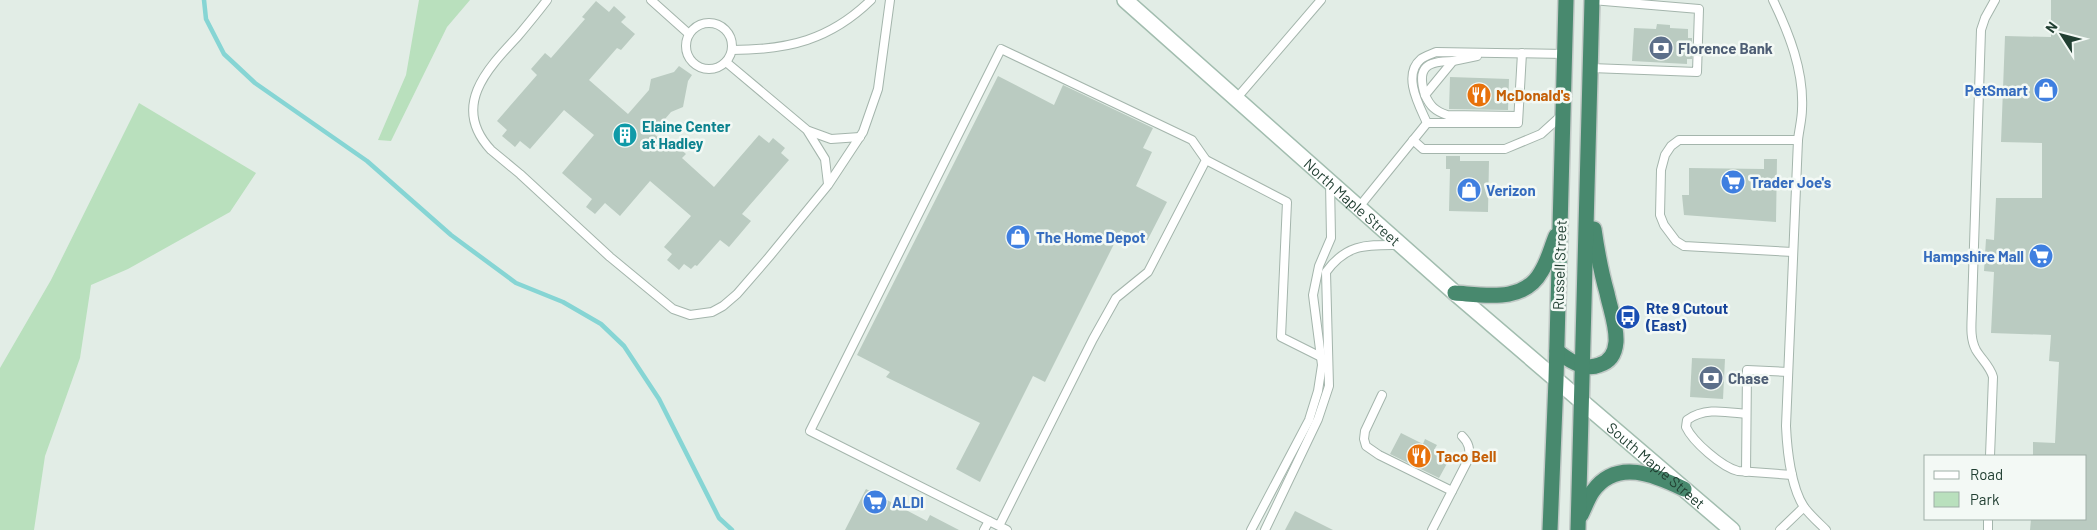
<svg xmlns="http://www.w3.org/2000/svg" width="2097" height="530" viewBox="0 0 2097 530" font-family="Barlow,sans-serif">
<rect width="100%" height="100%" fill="#e2ede6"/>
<g fill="#b9e0bd">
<path d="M419 0H470L447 27 391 141 378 140 406 75Z"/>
<path d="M139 103 256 173 230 212 128 269 91 285 80 358 45 456 34 530H0V368L51 280Z"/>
</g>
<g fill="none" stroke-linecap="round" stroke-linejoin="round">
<path stroke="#86d5d4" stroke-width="4.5" d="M204 0 206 19 224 54 255 83 367 161 451 235 516 283 563 302 601 324 624 346 659 399 719 518 732 530"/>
</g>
<g fill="#bacbc1">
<path d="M2051 0H2097V530H2030L2031 519H2086V456H2033V442L2055 443 2059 362 2049 361 2051 335 1991 333 1994 272 1984 271 1986 239 1994 240 1996 198H2042V143L2001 142 2005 36 2051 37Z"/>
<path d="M596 1 609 12 614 6 626 17 621 22 635 34 621 50 617 48 589 80 628 114 649 90 651 79 674 72 679 66 692 75 688 81 683 107 671 112 653 133 672 149 676 145 686 154 682 158 714 187 759 135 769 143 773 138 785 148 781 153 789 160 742 214 751 221 729 247 720 240 697 266 695 265 691 269 684 264 679 270 667 260 672 254 664 247 691 216 650 181 620 216 605 203 595 214 586 207 592 199 562 173 594 135 564 110 530 149 520 141 515 147 502 136 507 130 497 121 537 75 531 69 545 53 551 58 585 19 582 17Z"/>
<path d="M1657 24 1670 25V28L1688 29V38H1692V59H1687V64L1632 61 1634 28 1656 29Z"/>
<path d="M998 76 1054 105 1063 85 1153 128 1143 148 1152 152 1136 186 1167 202 1146 243 1121 230 1045 382 1033 376 980 482 956 469 980 423 886 377 890 372 857 355Z"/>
<path d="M1450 77 1509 79 1508 110 1449 109Z"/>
<path d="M1446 156H1460V161H1489L1488 212 1449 211 1450 169H1446Z"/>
<path d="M1764 159H1777L1776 222 1684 215 1682 195H1689V168L1764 169Z"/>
<path d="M1692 358 1725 359 1723 399 1690 397Z"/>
<path d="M1401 433 1423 444 1425 439 1437 445 1434 450 1450 458 1439 478 1390 454Z"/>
<path d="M866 489 927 521 930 515 959 530H845Z"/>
<path d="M1295 511 1333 530H1285Z"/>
</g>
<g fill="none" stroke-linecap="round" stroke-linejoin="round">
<defs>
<g id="service">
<path d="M547 0C538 12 528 24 518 36 486 70 451 107 491 150L520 174 610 257 673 309 690 315 712 312 723 306 737 294 769 257 828 185 863 132 878 89 890 0"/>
<path d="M651 0 689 34"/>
<path d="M1773 0C1789 33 1804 71 1802 109 1802 119 1799 130 1798 140L1786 426C1787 449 1791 487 1804 507 1810 515 1819 523 1826 530"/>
<circle cx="709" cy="46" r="23"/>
<path d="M732 50C788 50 830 40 871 0"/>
<path d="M1477 56 1453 61 1425 95C1430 106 1435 111 1447 115L1518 116"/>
<path d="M726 62 807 130 825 159 828 184"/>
<path d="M1591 68 1697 72 1699 9 1592 0"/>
<path d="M1425 95C1416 67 1427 61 1453 61"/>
<path d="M1236 99 1321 0"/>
<path d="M1427 123C1419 105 1402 75 1421 59 1425 56 1432 54 1436 52L1565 54"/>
<path d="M1427 123H1518L1522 53"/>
<path d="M809 131 831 139 860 137"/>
<path d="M1413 140 1423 149H1505L1541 134 1562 115"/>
<path d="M1206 160 1287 202 1281 337 1321 357"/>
<path d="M1359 207 1427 123"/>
<path d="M1793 252 1684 246 1676 241 1664 225 1660 215 1661 170 1665 155 1671 146 1679 140H1798"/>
<path d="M1382 395 1365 431 1364 439 1366 446 1379 455 1452 491"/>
<path d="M1746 414C1726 412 1705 407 1687 420L1686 427C1693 442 1722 467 1738 471L1792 475"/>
<path d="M1990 456 1993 377C1990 366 1982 360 1976 350 1969 337 1972 321 1972 307L1981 30 1985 18 1995 0"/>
<path d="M1746 472 1747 370 1788 372"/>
<path d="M999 526 1093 339 1116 298 1148 272 1206 160 1192 140 1001 49 810 431 1007 530"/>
<path d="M984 530 989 521"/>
<path d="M1251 530 1309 420 1318 391 1322 365 1313 295 1319 266 1331 238 1330 182"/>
<path d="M1265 530 1318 419 1329 386 1326 272C1347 243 1367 245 1400 245"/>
<path d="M1432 530 1469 458C1470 449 1469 443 1462 436"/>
<path d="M1780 530 1804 507"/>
<path d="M1988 530V519"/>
</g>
<g id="secondary">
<path id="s1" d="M1125 0 1455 293 1732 530"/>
</g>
<g id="trunk">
<path d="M1455 293C1485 295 1524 303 1541 272 1548 261 1551 248 1556 236"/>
<path d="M1557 351C1568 360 1584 371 1599 365 1610 362 1615 354 1616 342 1617 326 1610 308 1607 293 1601 272 1597 250 1594 229"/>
<path d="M1581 515C1585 507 1588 498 1593 491 1617 458 1655 475 1684 489"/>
<path d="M1550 530 1556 380 1566 0"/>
<path d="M1578 530 1592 0"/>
</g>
</defs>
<use href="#service" stroke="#a4b5ac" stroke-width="10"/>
<use href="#secondary" stroke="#a2bdaf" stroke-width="18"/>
<use href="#trunk" stroke="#c1c9c6" stroke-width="18"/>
<use href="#service" stroke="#fff" stroke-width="8"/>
<use href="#secondary" stroke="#fff" stroke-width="15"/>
<use href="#trunk" stroke="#48896e" stroke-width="15"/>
</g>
<defs>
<symbol id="bank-disc" viewBox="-11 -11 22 22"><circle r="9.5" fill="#5c6f8a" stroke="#f3f9f5"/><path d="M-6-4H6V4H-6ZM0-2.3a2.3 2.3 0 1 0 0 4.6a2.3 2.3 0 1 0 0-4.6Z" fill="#fff"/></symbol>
<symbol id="shop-disc" viewBox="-11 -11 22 22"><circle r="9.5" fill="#3f7fe0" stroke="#f3f9f5"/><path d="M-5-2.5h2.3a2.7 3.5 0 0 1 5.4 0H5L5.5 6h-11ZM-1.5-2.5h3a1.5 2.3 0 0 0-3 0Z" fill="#fff"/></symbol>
<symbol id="restaurant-disc" viewBox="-11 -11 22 22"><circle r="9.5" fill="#e8710a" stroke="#f3f9f5"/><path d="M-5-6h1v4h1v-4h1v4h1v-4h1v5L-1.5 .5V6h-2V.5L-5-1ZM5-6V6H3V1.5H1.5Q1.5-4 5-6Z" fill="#fff"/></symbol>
<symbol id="building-disc" viewBox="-11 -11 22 22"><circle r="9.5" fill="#0f9aa8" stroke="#f3f9f5"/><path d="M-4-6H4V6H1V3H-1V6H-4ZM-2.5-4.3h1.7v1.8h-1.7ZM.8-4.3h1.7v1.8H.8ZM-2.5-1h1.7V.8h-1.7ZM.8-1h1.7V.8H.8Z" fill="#fff"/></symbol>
<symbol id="supermarket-disc" viewBox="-11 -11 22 22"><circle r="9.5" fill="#3f7fe0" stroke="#f3f9f5"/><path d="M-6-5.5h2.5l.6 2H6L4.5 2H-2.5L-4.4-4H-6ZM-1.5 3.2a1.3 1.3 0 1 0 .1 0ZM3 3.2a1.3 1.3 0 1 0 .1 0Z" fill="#fff"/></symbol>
<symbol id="bus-disc" viewBox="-11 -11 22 22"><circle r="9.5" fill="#1a4fb4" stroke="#f3f9f5"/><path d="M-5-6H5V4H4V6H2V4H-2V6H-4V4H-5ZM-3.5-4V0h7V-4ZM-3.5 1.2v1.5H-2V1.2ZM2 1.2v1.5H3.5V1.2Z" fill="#fff"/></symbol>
</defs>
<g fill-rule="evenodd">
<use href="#bank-disc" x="1647" y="34" width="28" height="28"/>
<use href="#shop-disc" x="2032" y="76" width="28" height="28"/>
<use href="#restaurant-disc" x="1465" y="81" width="28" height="28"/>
<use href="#building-disc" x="611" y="121" width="28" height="28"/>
<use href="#supermarket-disc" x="1719" y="168" width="28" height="28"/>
<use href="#shop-disc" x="1455" y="176" width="28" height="28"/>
<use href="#shop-disc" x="1004" y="223" width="28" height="28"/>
<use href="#supermarket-disc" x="2027" y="242" width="28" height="28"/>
<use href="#bus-disc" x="1614" y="303" width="28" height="28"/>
<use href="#bank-disc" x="1697" y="364" width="28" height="28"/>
<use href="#restaurant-disc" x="1405" y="442" width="28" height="28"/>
<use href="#supermarket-disc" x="861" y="488" width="28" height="28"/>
</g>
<g text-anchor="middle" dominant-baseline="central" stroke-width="5" stroke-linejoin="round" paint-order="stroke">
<g font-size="15" font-weight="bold" fill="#4e5e75" stroke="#f3f9f5" text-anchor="start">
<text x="1678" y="48">Florence Bank</text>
<text x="1728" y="378">Chase</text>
</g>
<g font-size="15" font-weight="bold" fill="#366cbe" stroke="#f3f9f5" text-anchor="start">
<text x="2028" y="90" text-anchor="end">PetSmart</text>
<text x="1750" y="182">Trader Joe's</text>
<text x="1486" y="190">Verizon</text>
<text x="1036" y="237">The Home Depot</text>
<text x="2024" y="256" text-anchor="end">Hampshire Mall</text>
<text x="892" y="502">ALDI</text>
</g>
<g font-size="15" font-weight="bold" fill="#c56008" stroke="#f3f9f5" text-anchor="start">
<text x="1496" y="95">McDonald's</text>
<text x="1436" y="456">Taco Bell</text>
</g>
<g font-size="15" font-weight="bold" fill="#0d838f" stroke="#f3f9f5" text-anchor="start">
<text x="642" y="126">Elaine Center<tspan x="642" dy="17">at Hadley</tspan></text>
</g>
<g font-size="15" fill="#213f32" stroke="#f3f9f5">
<text stroke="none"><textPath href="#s1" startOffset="304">North Maple Street</textPath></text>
<text transform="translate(1559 265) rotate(-88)">Russell Street</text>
<text stroke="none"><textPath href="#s1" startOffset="706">South Maple Street</textPath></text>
</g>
<g font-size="15" font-weight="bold" fill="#164399" stroke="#f3f9f5" text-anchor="start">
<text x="1646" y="308">Rte 9 Cutout<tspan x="1646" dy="17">(East)</tspan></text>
</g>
</g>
<rect x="1924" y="455" width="162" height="65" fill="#f3f9f5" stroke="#9fafa7"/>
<rect x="1934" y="471" width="25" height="8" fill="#ffffff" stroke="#9fafa7"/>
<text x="1970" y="480" font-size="15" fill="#213f32">Road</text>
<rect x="1934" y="492" width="25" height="15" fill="#b9e0bd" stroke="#9fafa7"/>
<text x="1970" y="505" font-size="15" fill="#213f32">Park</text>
<g transform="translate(2062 35) rotate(306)" stroke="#f3f9f5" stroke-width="4" paint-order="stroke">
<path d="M0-4L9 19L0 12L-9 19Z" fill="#213f32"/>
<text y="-8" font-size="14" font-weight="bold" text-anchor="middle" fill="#213f32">N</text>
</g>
</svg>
